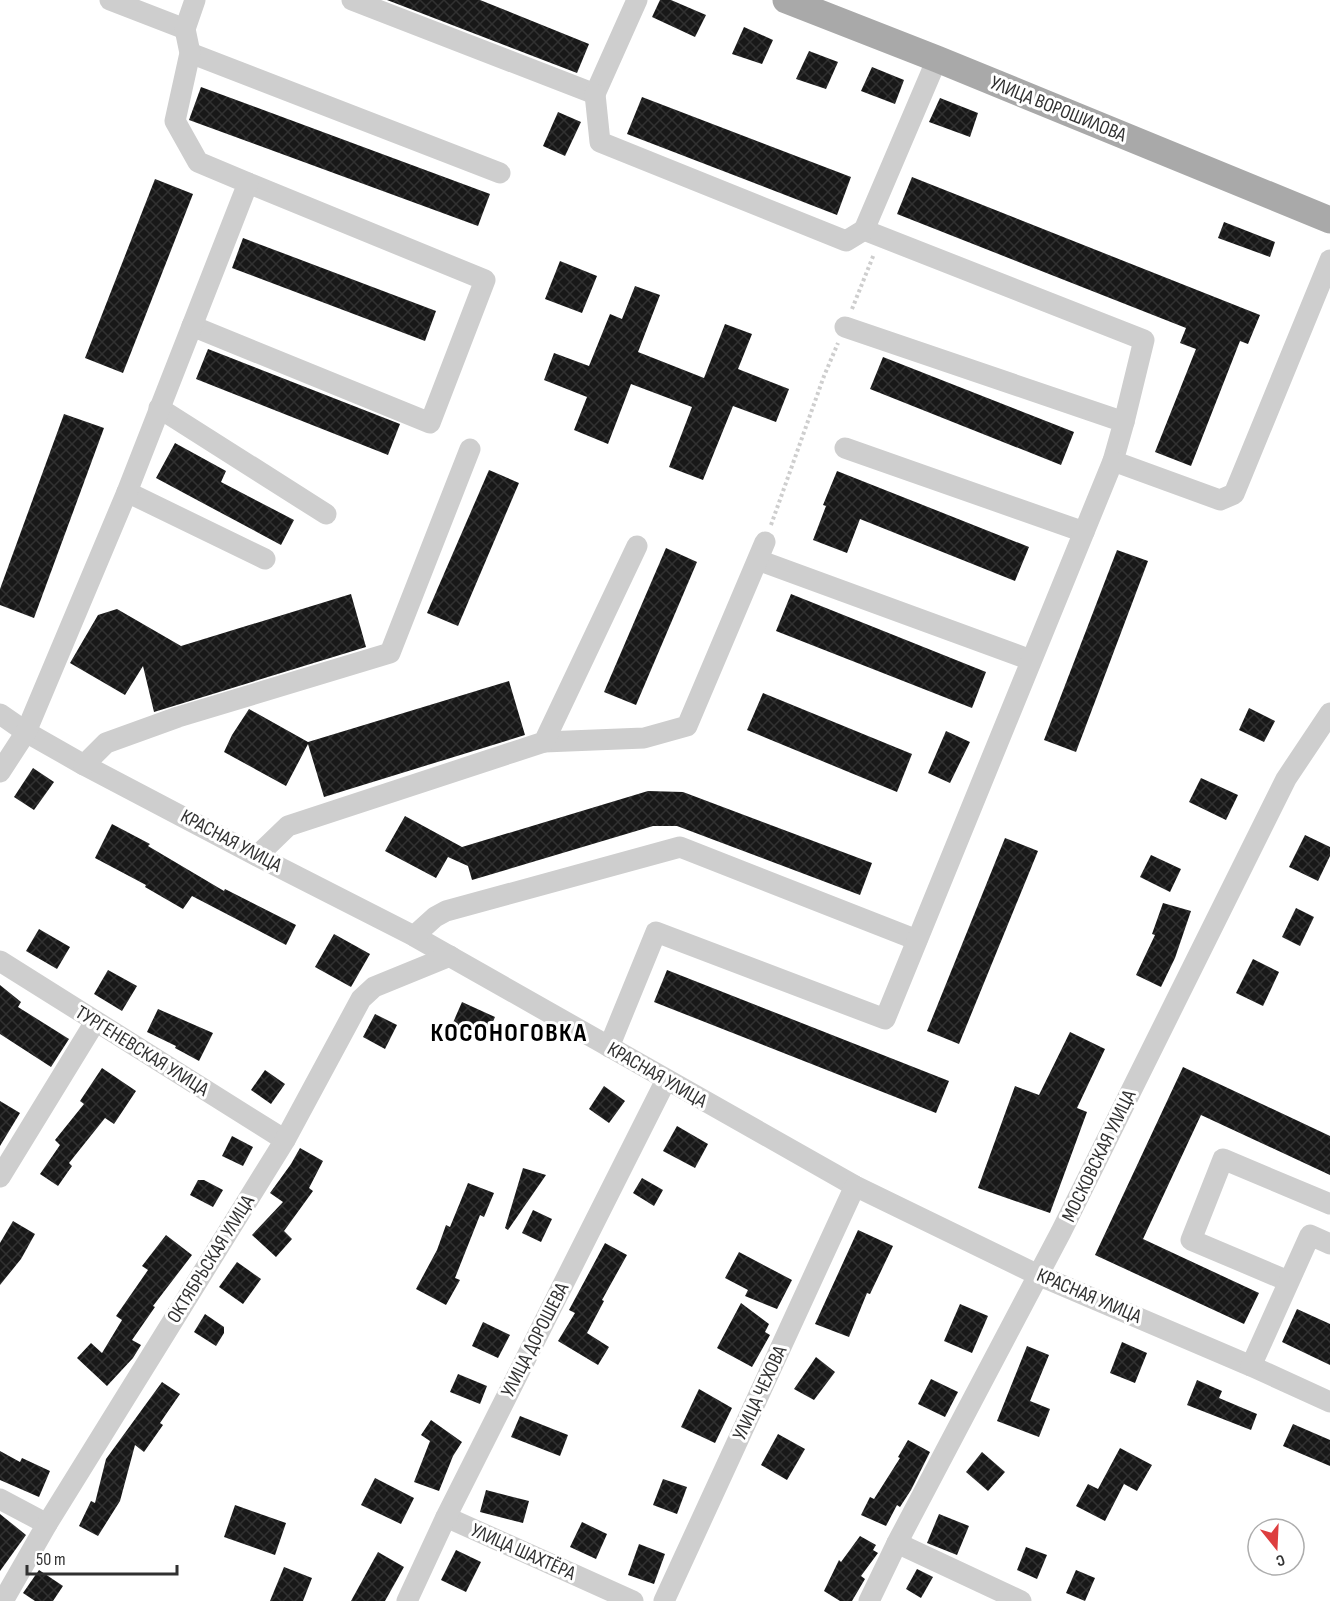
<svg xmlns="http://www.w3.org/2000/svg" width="1330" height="1601" viewBox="0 0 1330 1601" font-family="'Sofia Sans Condensed',sans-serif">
<defs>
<pattern id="building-cross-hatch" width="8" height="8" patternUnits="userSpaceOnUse" patternTransform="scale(1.5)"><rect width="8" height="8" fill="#181818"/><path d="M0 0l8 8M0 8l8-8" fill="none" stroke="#313131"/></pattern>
</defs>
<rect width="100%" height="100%" fill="#fff"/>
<g fill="url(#building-cross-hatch)">
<path d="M387 0H480L589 44 577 73Z"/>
<path d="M660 0H671L706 15 695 37 652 17Z"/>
<path d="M744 27 773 40 762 64 732 54Z"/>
<path d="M809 51 838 62 826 89 796 79Z"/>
<path d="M872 67 904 80 895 104 861 91Z"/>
<path d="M201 87 490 194 478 226 189 120Z"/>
<path d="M642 97 851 177 837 215 627 134Z"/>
<path d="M940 98 978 113 970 137 929 122Z"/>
<path d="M558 112 581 122 565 156 543 146Z"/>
<path d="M912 177 1260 315 1248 344 1240 341 1191 466 1155 452 1196 349 1180 343 1186 328 897 214Z"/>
<path d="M155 179 193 194 123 373 85 358Z"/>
<path d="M1224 222 1275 242 1270 257 1218 238Z"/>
<path d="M243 238 436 311 425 341 232 268Z"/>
<path d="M560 261 597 276 582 313 545 299Z"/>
<path d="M635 286 660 295 638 352 704 378 725 324 752 334 738 369 789 389 776 422 733 406 703 480 669 467 692 407 631 384 608 444 574 430 587 397 544 380 554 353 589 366 610 314 622 319Z"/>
<path d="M208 349 400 424 388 455 196 379Z"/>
<path d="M883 357 1074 432 1061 465 870 389Z"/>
<path d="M64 414 104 428 34 618 0 605V589Z"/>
<path d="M175 443 226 471 221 482 294 520 281 545 156 478Z"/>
<path d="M489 470 519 483 458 626 427 613Z"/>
<path d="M837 471 1029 547 1015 581 860 519 847 553 813 540 826 506 823 505Z"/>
<path d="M666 548 697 562 636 705 604 692Z"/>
<path d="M1117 550 1148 561 1076 752 1044 740Z"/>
<path d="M351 594 366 647 154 712 143 666 125 695 70 663 98 615 117 609 181 646Z"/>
<path d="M791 594 986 672 972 708 776 631Z"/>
<path d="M509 681 525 735 324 797 308 744 286 786 224 752 232 735 249 709 308 742Z"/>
<path d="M763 693 912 754 897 792 747 730Z"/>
<path d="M1249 708 1275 721 1264 742 1239 730Z"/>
<path d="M946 731 970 742 950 783 928 773Z"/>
<path d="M33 768 54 782 34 810 14 797Z"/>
<path d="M1201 778 1238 795 1226 820 1189 802Z"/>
<path d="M648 791 683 792 872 863 860 895 677 826H653L472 880 468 866 448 857 436 878 385 851 405 816 462 847Z"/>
<path d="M112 824 150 844 148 846 224 891 225 889 296 925 286 945 192 896 183 909 145 887 146 885 95 858Z"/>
<path d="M1305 835 1330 847V856L1318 881 1289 867Z"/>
<path d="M1005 838 1038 851 959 1044 927 1031Z"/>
<path d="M1151 855 1181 869 1170 892 1140 877Z"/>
<path d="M1163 903 1191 911 1175 958 1161 987 1136 975 1155 935 1152 934Z"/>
<path d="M1296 908 1314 917 1300 946 1282 937Z"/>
<path d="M39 929 70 947 57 969 26 951Z"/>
<path d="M334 934 370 954 351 987 315 967Z"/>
<path d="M1253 959 1279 972 1263 1006 1236 993Z"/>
<path d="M108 970 137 986 122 1011 94 994Z"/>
<path d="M667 970 949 1081 936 1113 654 1002Z"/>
<path d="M0 985 21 1002 18 1007 69 1039 51 1067 0 1034Z"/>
<path d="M462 1002 495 1017 485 1040 452 1025Z"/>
<path d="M158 1009 213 1033 199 1061 175 1048 176 1046 147 1032Z"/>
<path d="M375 1014 397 1025 385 1049 363 1037Z"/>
<path d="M1070 1032 1105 1049 1077 1108 1087 1112 1050 1213 978 1188 1015 1086 1039 1095Z"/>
<path d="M1183 1067 1330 1136V1175L1201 1115 1143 1239 1259 1293 1244 1324 1095 1255Z"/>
<path d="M102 1068 136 1091 114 1124 105 1118 69 1163 72 1166 58 1186 40 1174 60 1145 55 1140 84 1104 80 1101Z"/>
<path d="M265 1070 285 1084 271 1104 251 1090Z"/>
<path d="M604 1086 625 1101 609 1123 589 1109Z"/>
<path d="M0 1101 20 1113 0 1146Z"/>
<path d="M677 1126 708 1144 695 1168 663 1151Z"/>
<path d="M232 1136 253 1147 243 1166 222 1156Z"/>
<path d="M300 1148 323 1161 309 1188 313 1191 284 1231 292 1239 276 1257 252 1235 283 1202 270 1193 291 1164Z"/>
<path d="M523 1168 546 1175 508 1230 505 1228Z"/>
<path d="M642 1178 663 1190 654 1206 633 1193Z"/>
<path d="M198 1180H204L223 1190 213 1207 190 1195Z"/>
<path d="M468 1183 494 1193 484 1217 480 1215 455 1278 460 1280 446 1305 416 1289 437 1250 446 1225 450 1227Z"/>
<path d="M533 1210 552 1219 541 1242 522 1233Z"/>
<path d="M13 1221 35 1234 21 1259 0 1285V1243Z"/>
<path d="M858 1230 893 1246 870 1294 867 1293 849 1337 815 1324Z"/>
<path d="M166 1235 192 1255 153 1306 155 1307 132 1340 141 1345 133 1358 107 1386 77 1358 91 1343 102 1353 122 1320 116 1316 148 1270 142 1266Z"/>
<path d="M605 1243 627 1255 602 1300 604 1301 587 1333 609 1347 598 1365 558 1341 575 1313 569 1310Z"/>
<path d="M739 1252 792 1280 777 1309 745 1296 748 1290 725 1278Z"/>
<path d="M237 1262 261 1279 243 1304 219 1287Z"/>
<path d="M741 1303 769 1324 765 1332 770 1335 752 1367 717 1348Z"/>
<path d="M960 1304 988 1316 972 1353 944 1341Z"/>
<path d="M1297 1309 1330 1324V1365L1282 1342Z"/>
<path d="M205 1314 224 1327V1333L216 1346 194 1332Z"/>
<path d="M483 1322 510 1335 498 1358 472 1346Z"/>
<path d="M1122 1342 1147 1353 1135 1383 1110 1373Z"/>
<path d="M1027 1346 1049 1355 1030 1401 1050 1409 1039 1437 997 1421Z"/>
<path d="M816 1357 835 1372 814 1400 794 1389Z"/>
<path d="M458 1374 487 1386 480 1404 450 1392Z"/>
<path d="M931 1379 958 1392 945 1417 918 1404Z"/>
<path d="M1197 1380 1222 1391 1219 1398 1257 1414 1251 1430 1187 1405Z"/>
<path d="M162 1382 180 1394 160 1423 163 1425 144 1452 135 1445 120 1501 98 1536 79 1526 91 1501 95 1503 106 1459Z"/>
<path d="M699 1389 732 1408 715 1443 681 1427Z"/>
<path d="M520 1416 568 1435 560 1456 511 1437Z"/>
<path d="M431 1420 462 1442 453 1456 439 1491 414 1482 430 1441 421 1435Z"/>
<path d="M1293 1424 1330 1440V1466L1283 1446Z"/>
<path d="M778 1434 805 1449 787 1480 761 1465Z"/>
<path d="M908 1440 930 1452 911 1490 900 1507 897 1505 886 1526 861 1515 870 1497 874 1499 900 1458 898 1457Z"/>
<path d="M1120 1448 1152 1465 1137 1491 1124 1484 1105 1521 1076 1506 1088 1484 1098 1489Z"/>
<path d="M0 1451 20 1462 22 1458 50 1471 39 1497 0 1480Z"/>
<path d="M982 1452 1005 1472 988 1491 966 1472Z"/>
<path d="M375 1478 414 1498 401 1524 361 1505Z"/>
<path d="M663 1479 687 1487 677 1514 653 1505Z"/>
<path d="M486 1490 529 1501 523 1523 480 1512Z"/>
<path d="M235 1505 286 1523 275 1555 224 1537Z"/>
<path d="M0 1514 26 1535 0 1571Z"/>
<path d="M939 1514 969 1526 957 1555 927 1543Z"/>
<path d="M582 1522 607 1534 596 1559 570 1547Z"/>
<path d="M860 1536 876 1545 873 1550 878 1553 861 1576 865 1579 852 1601H840L824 1591 839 1560 841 1562Z"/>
<path d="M639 1544 665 1554 654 1584 628 1575Z"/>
<path d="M1026 1547 1047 1555 1037 1579 1017 1570Z"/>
<path d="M456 1550 481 1562 466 1592 441 1580Z"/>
<path d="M378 1552 404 1567 385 1601H351Z"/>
<path d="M284 1567 312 1578 303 1601H270Z"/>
<path d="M917 1569 933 1577 921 1598 906 1589Z"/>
<path d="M39 1570 63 1586 53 1601H35L23 1593Z"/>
<path d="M1076 1570 1095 1578 1085 1601 1066 1593Z"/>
</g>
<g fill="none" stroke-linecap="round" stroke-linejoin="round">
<g stroke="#cecece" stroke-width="4" stroke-dasharray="3 3" stroke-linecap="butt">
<path d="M852 309 874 254"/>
<path d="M771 525 824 376 838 343"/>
</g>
<g stroke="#cecece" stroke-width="21">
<path d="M110 0 185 29"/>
<path d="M352 0 595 94 637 0"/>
<path d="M190 53 500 173"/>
<path d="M937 59 864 230 1144 340 1124 422"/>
<path d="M595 94 600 142 846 241 864 230"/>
<path d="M192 326 430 423 485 280 248 183"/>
<path d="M845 327 1124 422 1113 461"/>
<path d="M159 408 326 514"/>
<path d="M845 448 1084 532"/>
<path d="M127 492 265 559"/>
<path d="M758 560 1031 660"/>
<path d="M0 714 26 732 84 765 257 856 414 936 855 1186 1038 1275 1251 1366 1330 1402"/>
<path d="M544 742 644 738 687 726 765 542"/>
<path d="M84 765 106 743 178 717 390 653 470 449"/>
<path d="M0 772 26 732 127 492 248 183 198 162 175 121 190 53 185 29 195 0"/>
<path d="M257 856 288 826 544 742 637 546"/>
<path d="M414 936 435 917 446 911 680 847 917 940"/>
<path d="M0 961 285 1140"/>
<path d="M609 1047 656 932 885 1019 1113 461 1220 500 1234 494 1330 260"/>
<path d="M0 1177 95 1022"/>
<path d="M1288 1281 1191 1240 1223 1159 1330 1204"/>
<path d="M1251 1366 1310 1235 1330 1244"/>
<path d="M0 1499 47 1524"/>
<path d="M446 1517 633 1601"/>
<path d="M897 1543 1021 1601"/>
<path d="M3 1601 47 1524 285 1140 361 999 374 987 450 956"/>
<path d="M407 1601 446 1517 666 1080"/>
<path d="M664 1601 855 1186"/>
<path d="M869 1601 897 1543 1061 1232 1286 779 1330 713"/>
</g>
<path stroke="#a9a9a9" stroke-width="27" d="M786 0 937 59 1330 220"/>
</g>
<g text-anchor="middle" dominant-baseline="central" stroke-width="6" stroke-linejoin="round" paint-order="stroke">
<g font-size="20" fill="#313131" stroke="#fff">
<text transform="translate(1058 109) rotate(22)">УЛИЦА ВОРОШИЛОВА</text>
<text transform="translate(231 841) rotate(28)">КРАСНАЯ УЛИЦА</text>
<text transform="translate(142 1051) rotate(32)">ТУРГЕНЕВСКАЯ УЛИЦА</text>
<text transform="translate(657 1075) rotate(30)">КРАСНАЯ УЛИЦА</text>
<text transform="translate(1099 1156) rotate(-64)">МОСКОВСКАЯ УЛИЦА</text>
<text transform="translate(211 1259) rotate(-58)">ОКТЯБРЬСКАЯ УЛИЦА</text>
<text transform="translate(1089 1296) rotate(23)">КРАСНАЯ УЛИЦА</text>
<text transform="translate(535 1340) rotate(-63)">УЛИЦА ДОРОШЕВА</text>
<text transform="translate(760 1393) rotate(-65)">УЛИЦА ЧЕХОВА</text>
<text transform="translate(523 1552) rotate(24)">УЛИЦА ШАХТЁРА</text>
</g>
<g font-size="26" font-weight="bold" letter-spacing="1.5" fill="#000" stroke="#fff">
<text x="509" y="1033">КОСОНОГОВКА</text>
</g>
</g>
<g transform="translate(1276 1547) rotate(162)"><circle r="28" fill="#ffffff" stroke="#adadad" stroke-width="1.5"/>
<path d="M0-4.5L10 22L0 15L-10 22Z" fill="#dd3e3f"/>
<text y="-9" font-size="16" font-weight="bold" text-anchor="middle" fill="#313131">С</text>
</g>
<path d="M27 1565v9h150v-9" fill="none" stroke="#313131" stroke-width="3"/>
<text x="36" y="1565" font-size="18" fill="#313131" stroke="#ffffff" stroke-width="4.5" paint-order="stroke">50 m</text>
</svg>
